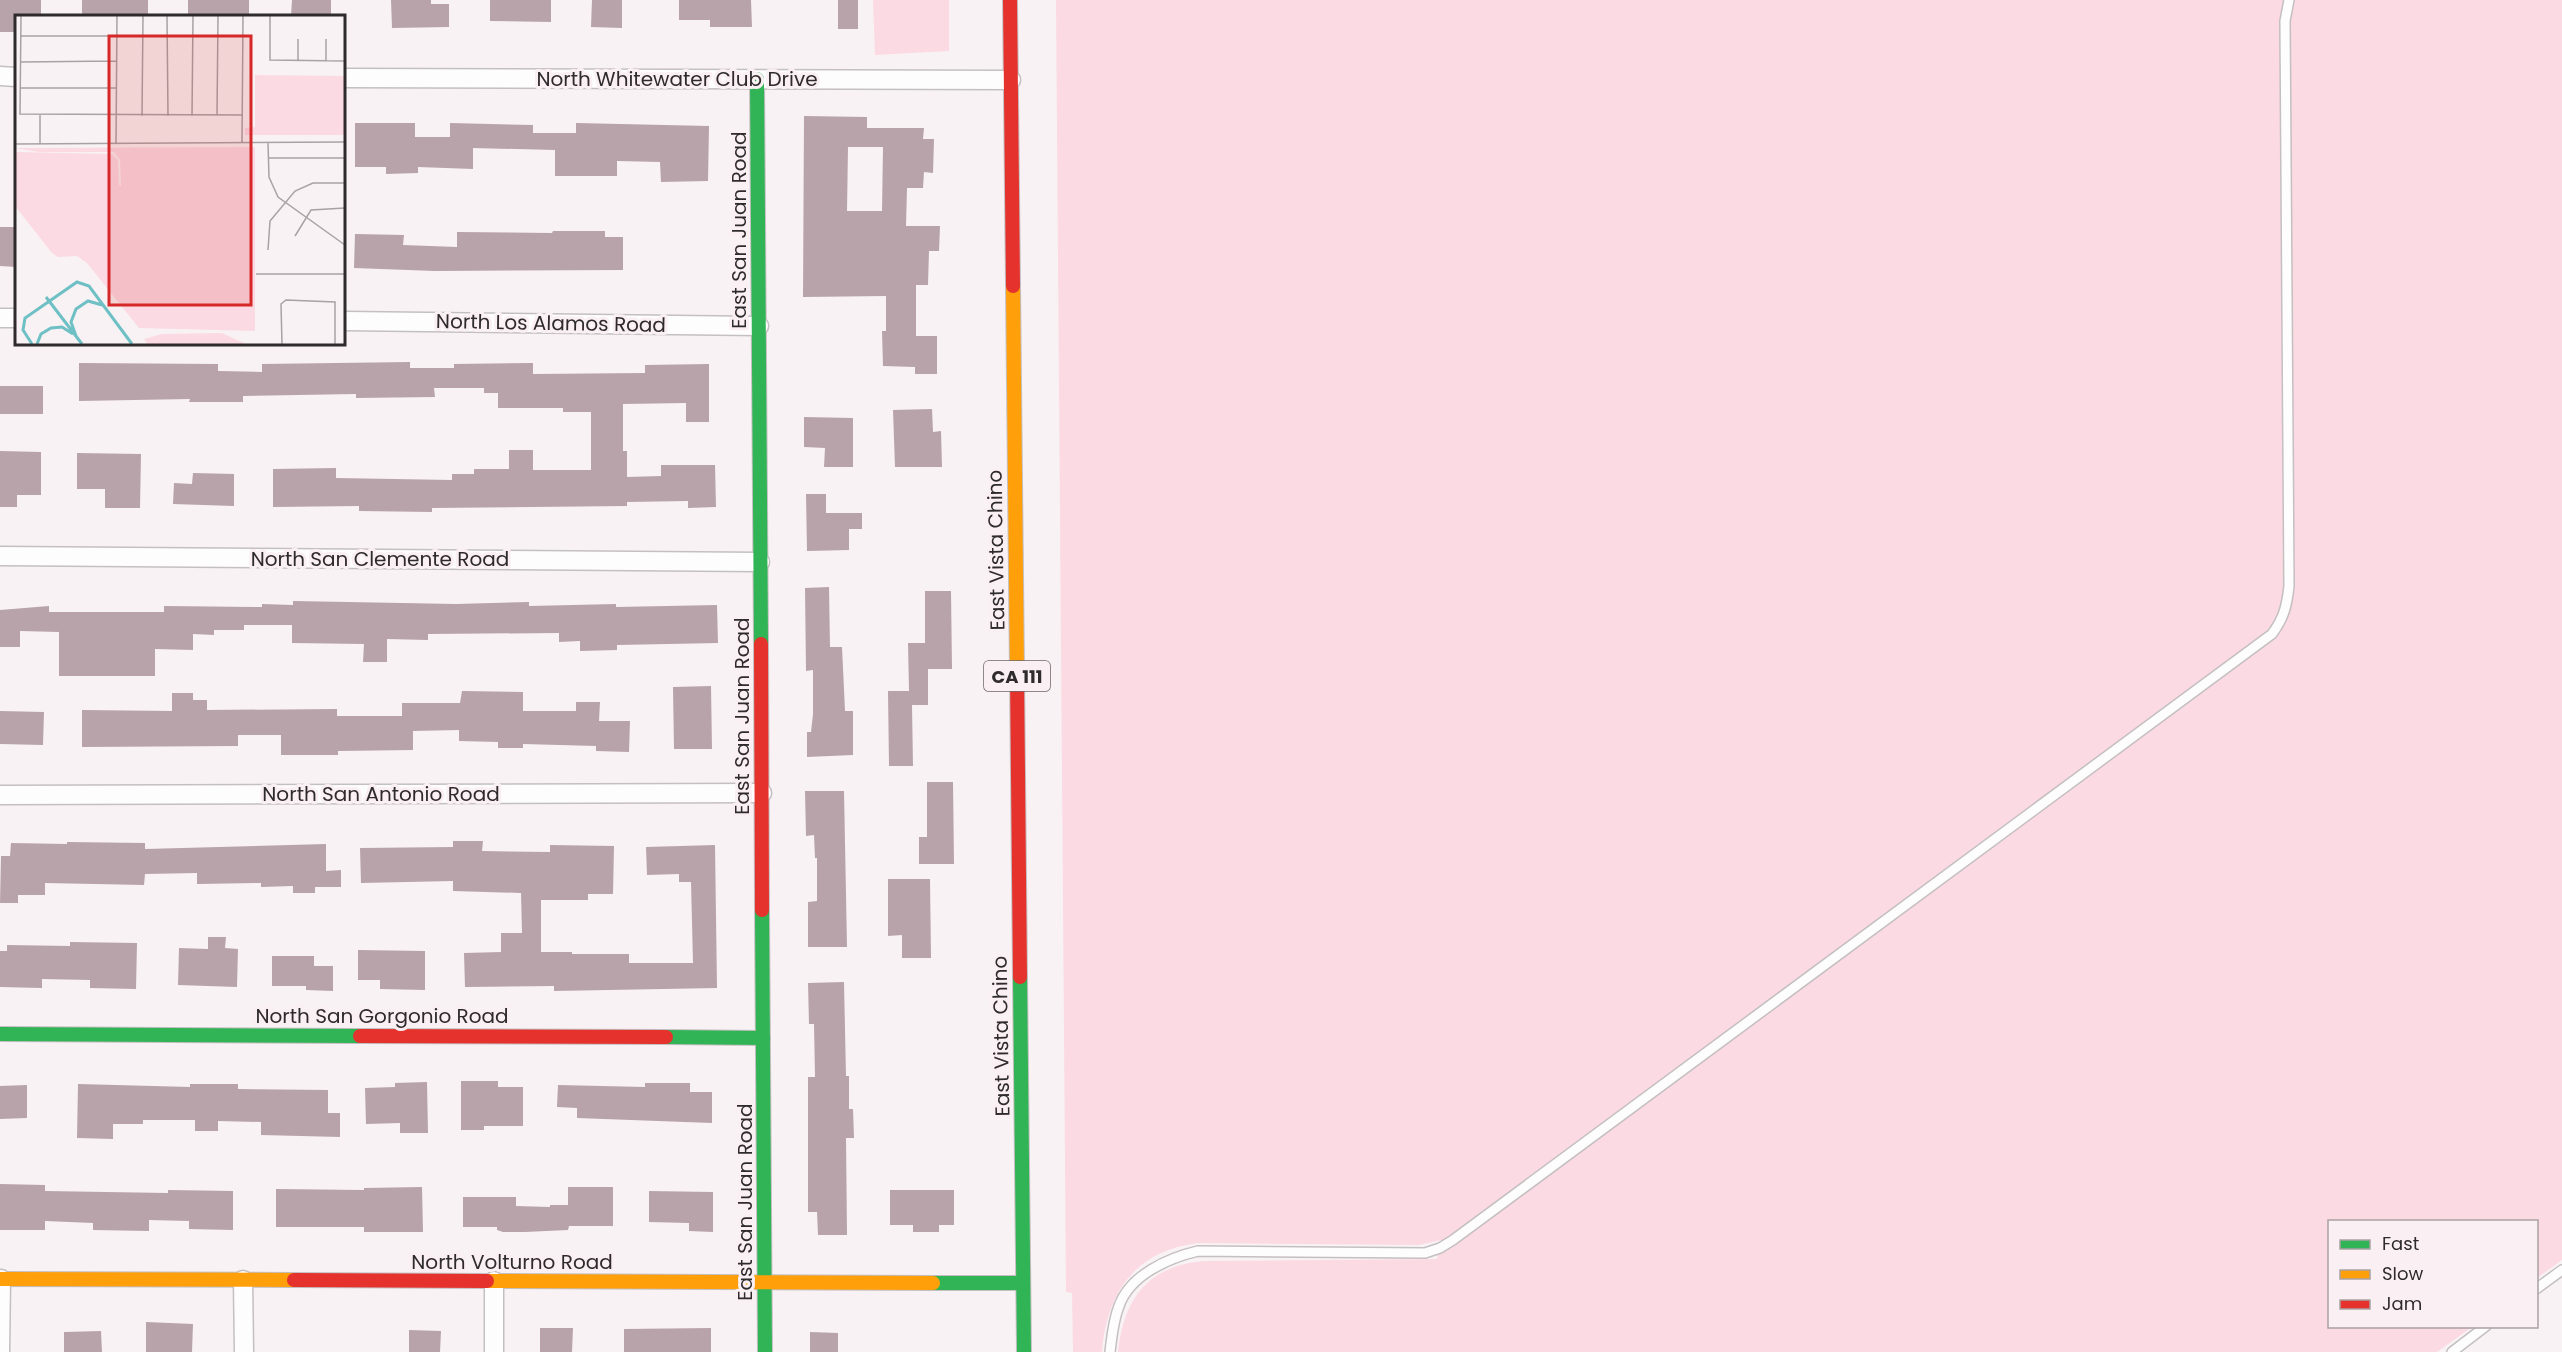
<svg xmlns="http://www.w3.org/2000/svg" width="2562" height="1352" viewBox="0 0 2562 1352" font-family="Poppins,sans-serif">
<rect width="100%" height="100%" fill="#f8f2f4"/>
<g fill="#fbdae3">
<path d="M873 0H949V51L875 55Z"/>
<path d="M1056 0H2562V1260L2537 1278 2536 1222H2330V1326L2472 1327 2437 1352H1118C1124 1298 1148 1266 1204 1261L1437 1259 1441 1240 1419 1245 1198 1243C1135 1251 1107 1292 1102 1352H1073L1072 1293 1066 1292Z"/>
</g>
<g fill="#b8a3ab" fill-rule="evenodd">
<path d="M0 0H41V16H16V32H0Z"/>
<rect x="82" y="0" width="66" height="16"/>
<rect x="188" y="0" width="61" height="16"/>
<path d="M292 0H331V16H291Z"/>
<path d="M391 0H431V4H449V27L392 28Z"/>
<path d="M490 0H551V22L490 21Z"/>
<path d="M592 0H622V28L591 27Z"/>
<path d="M679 0H751L752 27H710V20H679Z"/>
<rect x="838" y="0" width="20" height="29"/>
<path d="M804 116 867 117V128H924L923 139H934L933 173 924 172 923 188H907L906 226H940L939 251H929L928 285H916V336H937V374H915V367L883 366 882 331H886V296L803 297ZM848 147H883L882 211H847Z"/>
<path d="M355 123H415V137H450V123L533 125V133H576V123L709 126 708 181 661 182 660 162 617 161V176H555V150L473 148V169L418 167V173L386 174V167H355Z"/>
<path d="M0 227H16V267L0 266Z"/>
<path d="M553 231H605V237H623V270L435 271 354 268 355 234 404 235 403 245 457 247V232L552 233Z"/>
<path d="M410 362V368H454V364L533 363V374L645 373V365L709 364V422H686V403L623 404V451H627V477L661 476V465H715L716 507 688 508V501L627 502V506L432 508V512L359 511V506L273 507V469L336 468V478L452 480V474H474V469H509V450H533V470H591V412H563V408H498V393H484V388H434L435 397 356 398V394L243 396V402H189L190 399 79 401V363L218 364V371L262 372V364Z"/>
<rect x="0" y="386" width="43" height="28"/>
<path d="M932 409 933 432 941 431 942 467H895L893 410Z"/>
<path d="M804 417 853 418V467H824L825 448 804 447Z"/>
<path d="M0 451 41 452V495H17V507H0Z"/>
<path d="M77 453 141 454 140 508H105V489H77Z"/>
<path d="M193 473 234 474V506L173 504 174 483 192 484Z"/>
<path d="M806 494H826V513H862V529H849V550L807 551Z"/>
<path d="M829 587 830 647H842L845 711H853V755L807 757V732H811L813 714V670L806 671 805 588Z"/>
<path d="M925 591H951L952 669H928V705H912L913 766H889L888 691H909L908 643H925Z"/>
<path d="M293 601 456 604 529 602V606L616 604V607L717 605 718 643 617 645V650L580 651V641L559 642V633L428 634V640L387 639V662H363L364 644 292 643V625H244V630H214V635L193 634V650L155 649V676H59V632L20 631V647H0V610L49 606V612H164V606L262 607V604L293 605Z"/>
<path d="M711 686 712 749H674L673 687Z"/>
<path d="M462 691 523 692V711H576V702H600L599 721H630L629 752 596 751V746L523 744V748H498V742L459 741V730L413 731V750L338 751V755H281V735H238V746L82 747V710L172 711V693H193V700H207V710L337 709V716H402V703H460Z"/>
<path d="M0 711 44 712 43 745 0 744Z"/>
<path d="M927 782H953L954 864H919V837H927Z"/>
<path d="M805 791H844L847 947H808V902L817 901V858H815L814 835 806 836Z"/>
<path d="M453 841H483L482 851 550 852V845L614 846 613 894H588V900H541V952H572V954H629V963H693L691 882H679V874L647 875 646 847 715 845 717 988 554 991V986L465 987 464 953 501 952V933H522L521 893 453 891V881L361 883 360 848 453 847Z"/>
<path d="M67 842 145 843V849L326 844V871L341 870V887H315V893H293V886L261 887V883L197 884V873L145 874 144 885 45 883V895H18V903H0L1 856H10L11 843 67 844Z"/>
<path d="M888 879H930L931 958H902V935L888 936Z"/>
<path d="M208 937H226L225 948 238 949 237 987 178 985 179 948 208 949Z"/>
<path d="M70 942 137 943 136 989 90 988V980L42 979V988L0 987V951H7V945L70 946Z"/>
<path d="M358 950 425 951V990L380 989V980H358Z"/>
<path d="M272 956H314V966H333V991L306 990V986H272Z"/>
<path d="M844 982 846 1076H849V1109H853L854 1138H846L847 1235H818L817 1212H808V1077H815L814 1024H809L808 983Z"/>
<path d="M461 1081H498V1087H523V1126H484V1130H461Z"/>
<path d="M427 1082 428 1133H400V1123L366 1124 365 1088 395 1087V1083Z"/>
<path d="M645 1083H690V1092H712V1123L577 1118V1108L557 1107 558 1085 645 1087Z"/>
<path d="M78 1084 190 1087V1084H238V1089L328 1090V1113H340V1137L261 1135V1122L218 1121V1131H195V1120H143V1124H113V1139L77 1138Z"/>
<path d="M27 1085V1118L0 1119V1086Z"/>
<path d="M0 1184 45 1185V1191L168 1193V1190L233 1191V1230L189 1229V1221L149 1220V1231L93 1230V1223L45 1221V1230H0Z"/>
<path d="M422 1187 423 1232H364V1227H276V1189L364 1190V1188Z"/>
<path d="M568 1187H613V1226H569L568 1230 525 1232H503L497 1230V1227H463V1197H516V1206L550 1207V1205H568Z"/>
<path d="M890 1190H954V1225H939V1232H913V1225H890Z"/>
<path d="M649 1191 713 1192V1232L689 1231V1223L649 1222Z"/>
<path d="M146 1322 193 1324 192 1352H146Z"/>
<path d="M540 1328H573L572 1352H540Z"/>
<path d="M711 1328V1352H624V1329Z"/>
<path d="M409 1330 441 1331 440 1352H409Z"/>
<path d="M101 1331 102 1352H64V1332Z"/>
<path d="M810 1332 838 1333V1352H810Z"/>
</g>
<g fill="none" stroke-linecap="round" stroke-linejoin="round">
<defs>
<g id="lane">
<path d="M2536 1289 2562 1270"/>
<path d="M1110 1352C1112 1336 1113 1321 1119 1306 1130 1275 1168 1258 1198 1251L1425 1253 1440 1248 1453 1240 2272 634C2284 618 2287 605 2289 586L2285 21 2289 0"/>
<path d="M2452 1352 2486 1326"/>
</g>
<g id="street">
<path d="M0 76 16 77"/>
<path d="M344 78 1011 80"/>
<path d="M0 318H16"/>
<path d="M344 321 759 326"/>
<path d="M0 556 760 562"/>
<path d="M0 795 762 793"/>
<path d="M243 1280 244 1352"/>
<path d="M494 1281V1352"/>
<path d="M0 1352 1 1279"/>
</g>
<g id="fast">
<path d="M757 79 761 644"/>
<path d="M762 910 765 1352"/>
<path d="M1020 977 1024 1352"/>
<path d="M0 1034 360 1036"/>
<path d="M666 1037 763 1038"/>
<path d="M933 1283H1023"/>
</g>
<g id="slow">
<path d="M1013 286 1017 673"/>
<path d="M0 1279 294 1280"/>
<path d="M487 1281 933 1283"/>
</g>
<g id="jam">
<path d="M1010 0 1013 286"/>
<path d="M761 644 762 910"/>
<path d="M1017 673 1020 977"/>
<path d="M360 1036 666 1037"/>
<path d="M294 1280 487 1281"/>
</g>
</defs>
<use href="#lane" stroke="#c4bfc1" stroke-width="12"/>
<use href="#street" stroke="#c4bfc1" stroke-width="21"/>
<use href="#fast" stroke="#c4bfc1" stroke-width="16"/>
<use href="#slow" stroke="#c4bfc1" stroke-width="16"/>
<use href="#jam" stroke="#c4bfc1" stroke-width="16"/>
<use href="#lane" stroke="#fefdfd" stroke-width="9"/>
<use href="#street" stroke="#fefdfd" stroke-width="18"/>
<use href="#fast" stroke="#30b455" stroke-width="14"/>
<use href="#slow" stroke="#ff9f0a" stroke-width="14"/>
<use href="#jam" stroke="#e5322d" stroke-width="14"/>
</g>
<g text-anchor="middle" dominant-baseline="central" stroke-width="6" stroke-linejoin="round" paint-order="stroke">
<rect fill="#faf0f3" stroke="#6c6668" stroke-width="1.5" x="984" y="661" width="66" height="30" rx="4.5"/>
<g font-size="18" font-weight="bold" fill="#2f2b2c">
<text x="1017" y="676">CA 111</text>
</g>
<g font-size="20" fill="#2f2b2c" stroke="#faf0f3">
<text x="677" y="79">North Whitewater Club Drive</text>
<text transform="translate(739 230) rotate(-90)">East San Juan Road</text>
<text transform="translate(551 323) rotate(1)">North Los Alamos Road</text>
<text transform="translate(996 550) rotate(-91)">East Vista Chino</text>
<text x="380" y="559">North San Clemente Road</text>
<text transform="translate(742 716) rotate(-90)">East San Juan Road</text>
<text x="381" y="794">North San Antonio Road</text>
<text x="382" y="1016">North San Gorgonio Road</text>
<text transform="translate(1001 1036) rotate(-91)">East Vista Chino</text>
<text transform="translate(745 1202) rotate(-90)">East San Juan Road</text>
<text x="512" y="1262">North Volturno Road</text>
</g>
</g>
<g transform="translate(15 15)">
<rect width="330" height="330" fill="#f8f2f4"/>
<path d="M240 60 330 61V120H230V113L240 112ZM240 132V316L124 313 72 248 62 241 43 242 37 238 0 191V137L97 139 103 145 104 170 106 171 105 145 99 137H24L0 133ZM207 318 231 329H132L129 324 147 319Z" fill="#fbdae3"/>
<path fill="none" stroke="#6ec0c5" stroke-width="3" d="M31 282 67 329M61 321 56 307 61 294 73 286 87 290M17 329 8 315 10 303 62 267 74 271 117 329M22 329 26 319 36 313 47 312 58 319"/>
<path fill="none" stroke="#a8a2a4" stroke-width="1.5" d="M6 1 5 99 228 100M152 1 153 101M255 1V45L330 46M5 21H102M283 45V24M311 46V24M5 47 102 46M5 73H101M25 99V129M202 100 203 1M127 101 128 1M177 101 178 1M227 127 228 1M101 128 102 1M253 128 254 162 263 182 330 230M0 129 330 127M253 143H330M280 221 296 195 330 193M253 235 255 206 280 176 298 168H330M241 259H330M267 329 266 289 271 285 320 287V329"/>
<path fill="#d62828" fill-opacity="0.15" stroke="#d62828" stroke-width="3" d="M94 21H236V290H94Z"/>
<rect width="330" height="330" fill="none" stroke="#2f2b2c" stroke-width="3"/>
</g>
<rect x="2328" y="1220" width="210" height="108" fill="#faf0f3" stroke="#a9a1a3" stroke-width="1.5"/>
<rect x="2340" y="1240" width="30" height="9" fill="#30b455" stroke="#a9a1a3" stroke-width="1.5"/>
<text x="2382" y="1250" font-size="18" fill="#2f2b2c">Fast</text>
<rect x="2340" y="1270" width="30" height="9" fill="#ff9f0a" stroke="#a9a1a3" stroke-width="1.5"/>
<text x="2382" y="1280" font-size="18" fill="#2f2b2c">Slow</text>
<rect x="2340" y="1300" width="30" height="9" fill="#e5322d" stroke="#a9a1a3" stroke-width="1.5"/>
<text x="2382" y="1310" font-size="18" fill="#2f2b2c">Jam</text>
</svg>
